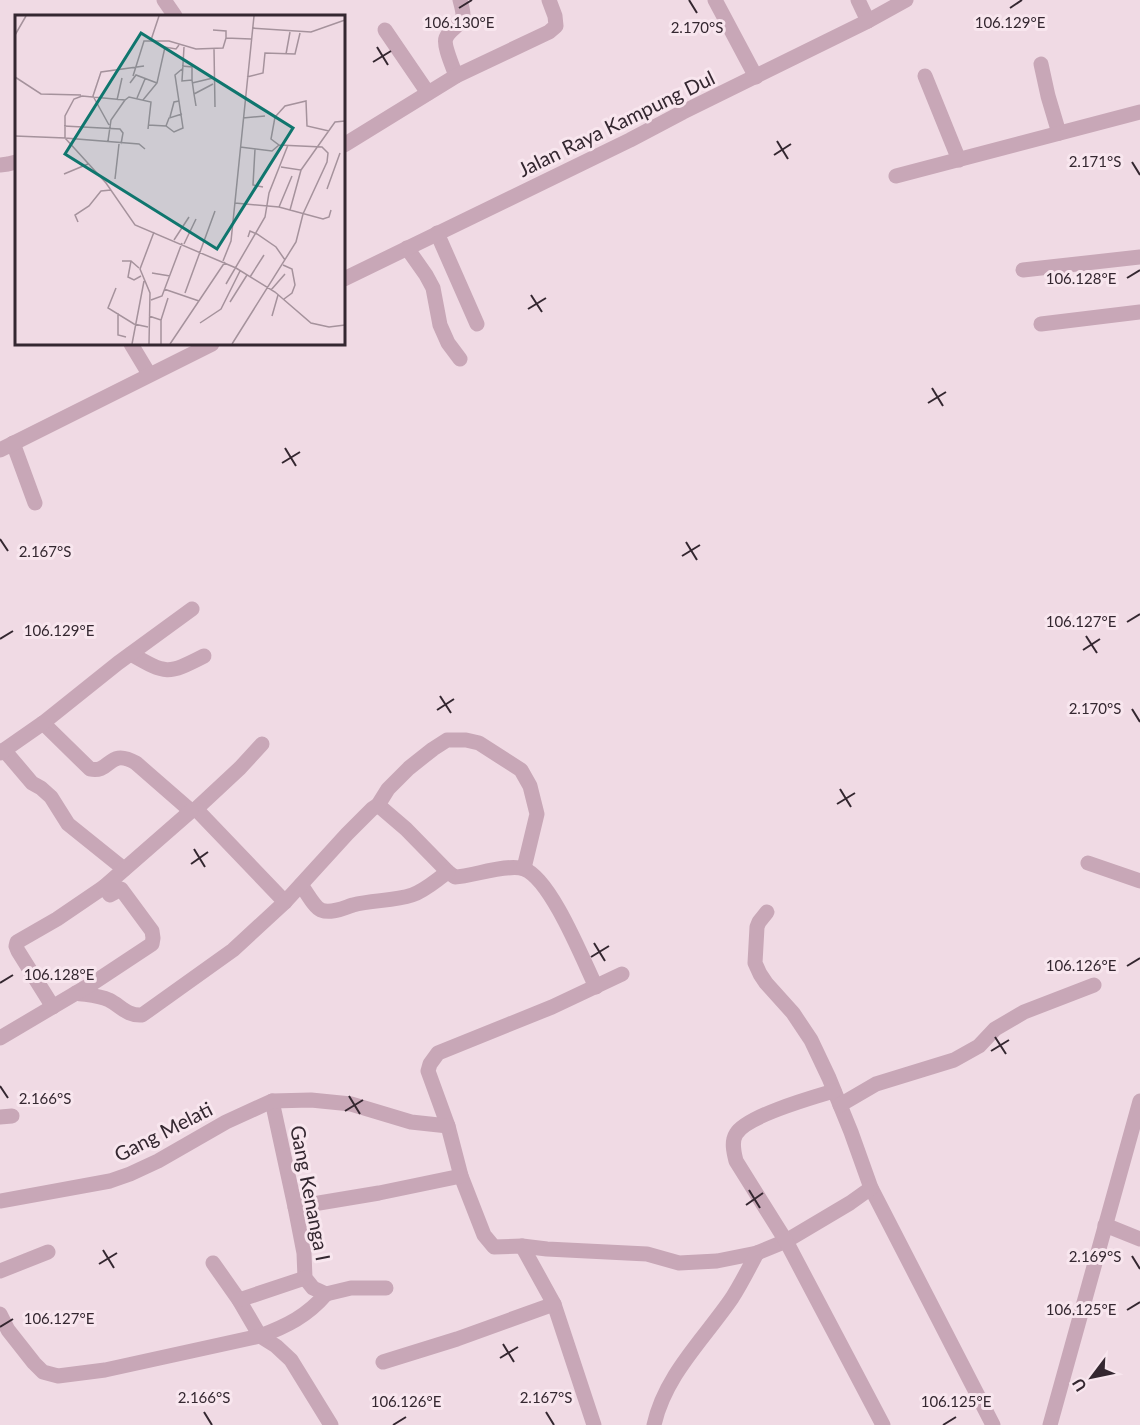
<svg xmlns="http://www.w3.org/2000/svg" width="1140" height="1425" viewBox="0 0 1140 1425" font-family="Lato,sans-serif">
<rect width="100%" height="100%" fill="#f0dae4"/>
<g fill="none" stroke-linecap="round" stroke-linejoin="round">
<g stroke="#c8a7b7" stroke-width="15">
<path d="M164 0 175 16"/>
<path d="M715 0 756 77"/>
<path d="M858 0 868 21"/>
<path d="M385 30 428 93"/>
<path d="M1041 64 1048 96 1059 133"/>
<path d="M456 76C453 67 443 45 446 38 450 28 463 25 463 15 463 10 461 4 460 0"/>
<path d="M925 76 959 160"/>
<path d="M344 145 456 76 549 32 556 26 555 16 549 0"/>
<path d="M0 165 8 164 16 162"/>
<path d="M896 176 1140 112"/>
<path d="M437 233 477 324"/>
<path d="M407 248 426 275 433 288 440 325 448 343 460 359"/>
<path d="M1023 270 1140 257"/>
<path d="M344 279 630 140 683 112 868 21 906 0"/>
<path d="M1041 324 1140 312"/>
<path d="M131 344 149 374"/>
<path d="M13 443 35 503"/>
<path d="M0 450 212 344"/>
<path d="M131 654C166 674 167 675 204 656"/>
<path d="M43 723 90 769C111 774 108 747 136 763L191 811 196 809 240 768 262 744"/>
<path d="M4 750 32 783 41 788 51 797 68 824 124 869"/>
<path d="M0 753 43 723 118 663 192 609"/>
<path d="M378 805 406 829 448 872 455 877C473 876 509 863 524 869 551 879 583 960 596 987"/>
<path d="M196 809 285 902"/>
<path d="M1088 863 1140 881"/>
<path d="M301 885C306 891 314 907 321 910 331 914 343 908 353 905 372 900 394 901 412 895 426 890 436 880 448 872"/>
<path d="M767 912 759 922 757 927 755 963 760 974 766 983 793 1013 811 1040 829 1078 851 1132 871 1188 993 1425"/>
<path d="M622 974 552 1007 438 1053 430 1064 428 1071 448 1126 461 1176 484 1235 494 1247 522 1246 547 1249 647 1254 679 1263 717 1261 757 1253 786 1241 850 1203 871 1188"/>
<path d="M76 993C87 995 98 995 109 1000 121 1006 127 1016 142 1015L233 950 285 902 347 834 372 809 378 805 388 789 409 768 433 749 447 740H466L479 743 521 770 530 786 537 814 524 868"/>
<path d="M53 1007 18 951 16 946 17 942 57 919 104 887"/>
<path d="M0 1038 93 983 152 944 153 938 152 931 121 889 110 895 104 887 191 811"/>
<path d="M834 1091C814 1097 746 1116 736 1134 731 1142 734 1153 736 1161L786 1241 883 1425"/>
<path d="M272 1101 295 1207 304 1253 305 1278 313 1288 326 1294 351 1288H386"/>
<path d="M840 1105 876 1084 954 1060 979 1046 995 1029 1024 1012 1094 985"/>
<path d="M0 1117 12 1116"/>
<path d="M0 1201 110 1181 130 1174 158 1161 226 1122 272 1101 311 1100 351 1104 411 1122 448 1126"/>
<path d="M295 1207 379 1193 461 1176"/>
<path d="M1105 1225 1140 1239"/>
<path d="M522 1246 554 1304 594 1425"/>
<path d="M213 1263 239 1300 260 1336 276 1346 291 1360 331 1425"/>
<path d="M0 1271 48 1252"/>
<path d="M239 1300 305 1278"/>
<path d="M0 1314 8 1330 34 1363 43 1372 58 1376 105 1370 260 1336C287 1326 307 1316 326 1294"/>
<path d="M383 1362 457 1339 554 1304"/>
<path d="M654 1425C665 1375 704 1339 732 1298 741 1284 749 1268 757 1253"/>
</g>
<path stroke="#c8a7b7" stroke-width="15" d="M1050 1425 1140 1101"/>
</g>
<path fill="none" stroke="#342730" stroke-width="2" d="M689 0 697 13M459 8 472 0M1010 8 1022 0M377 47 388 65M373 62 391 51M777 141 788 159M774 155 791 144M1132 162 1140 175M1127 278 1140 270M531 295 542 312M528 309 546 298M932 388 943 406M928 403 946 392M285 448 296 466M282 463 300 452M0 539 8 551M686 542 697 560M682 556 700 545M1127 622 1140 614M1086 636 1097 653M0 639 13 631M1083 650 1100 639M440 696 451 713M1132 709 1140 722M437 710 454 699M840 789 851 807M837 804 855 793M194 849 205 867M191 864 208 852M594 943 605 961M591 957 609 946M1127 966 1140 958M0 983 13 975M995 1037 1006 1054M991 1051 1009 1040M0 1086 8 1098M349 1096 360 1114M345 1111 363 1100M749 1190 760 1208M746 1205 763 1193M103 1250 114 1268M1132 1256 1140 1269M99 1264 117 1253M1127 1310 1140 1302M0 1327 13 1319M503 1344 514 1362M500 1358 518 1347M204 1412 212 1425M546 1412 554 1425M393 1425 406 1417M943 1425 956 1417"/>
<g text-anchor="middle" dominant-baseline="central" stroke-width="6" stroke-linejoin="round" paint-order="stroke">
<g font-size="20" fill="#342730" stroke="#f8e6ee">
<text transform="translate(616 123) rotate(-26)">Jalan Raya Kampung Dul</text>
<text transform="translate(163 1131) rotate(-27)">Gang Melati</text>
<text transform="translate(311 1193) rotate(79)">Gang Kenanga I</text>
</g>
</g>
<g transform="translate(15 15)">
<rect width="330" height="330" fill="#f0dae4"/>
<path fill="none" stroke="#a5929c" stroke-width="1.5" d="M237 13 296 17 330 5M198 15 211 16V23M0 20 11 1M136 25 144 1M169 32 167 66 177 65 179 79M199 34 200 92M271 39 275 17M167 51 177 52V65M118 61 129 26H154L181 34 208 33 211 23 236 24M0 62 26 79 66 80M232 62 248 58 250 38 280 39 285 18M115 68 121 60 142 68M177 68 198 63M122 83 130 64M102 85 107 63M128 85 142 68 150 32 161 34 164 30M181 91 179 79 198 69M155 102 159 87 164 86M228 103 250 101M94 110 78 81 86 57 129 51M133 110 151 111 159 117 168 113 160 60 167 54M49 111 105 114 108 118 106 129M151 111 154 103 167 99M0 121 50 123 91 168 120 210 221 253 260 277 296 308 314 312 330 310M93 126 96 105 110 85M225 132 257 136 264 130M130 134 124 129 50 123V101L59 84 67 81 110 85 114 82 136 87 133 114M240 134 238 170 248 172M266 152 286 155 275 195M286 155 320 107 330 106M49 159 73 149M100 164 104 129M312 174 325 138M220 188 264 192 308 204 314 202 316 195M264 192 277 161M63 207 60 200 74 191 86 176 96 175M233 222 235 216 242 219 261 232 270 245M159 225 174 202M169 229 181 204M107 246H116L124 253M116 246 113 262 119 265 126 261M208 246 216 226 239 1M268 250 277 254 280 270 277 278 269 284M137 258 155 261M235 262 249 240M211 269 250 202 254 178 273 130M101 273 93 293 119 309 133 312M149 274 184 286M256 275 270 259M170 278 200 196M136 285 147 281 167 228M215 287 232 260M103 298V320L111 322M134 301 146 305V329M257 301 263 280M146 305 153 283M185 308 206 294 225 256M117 329 129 266M134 329 135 278 125 254 139 217M155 329 210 247M217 329 281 227 288 199 312 147 313 138 307 132 264 130 256 124 260 102 270 91 291 86 292 111 314 116"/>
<path fill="#0f766e" fill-opacity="0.15" stroke="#0f766e" stroke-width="3" d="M126 18 278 113 202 234 50 139Z"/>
<rect width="330" height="330" fill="none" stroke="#342730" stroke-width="3"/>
</g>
<g font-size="15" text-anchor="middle" fill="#342730" stroke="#f8e6ee" stroke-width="6" stroke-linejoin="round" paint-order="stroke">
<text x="459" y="28">106.130°E</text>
<text x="1010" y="28">106.129°E</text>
<text x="697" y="33">2.170°S</text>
<text x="1095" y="167">2.171°S</text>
<text x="1081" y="284">106.128°E</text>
<text x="45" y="557">2.167°S</text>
<text x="1081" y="627">106.127°E</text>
<text x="59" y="636">106.129°E</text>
<text x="1095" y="714">2.170°S</text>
<text x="1081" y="971">106.126°E</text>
<text x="59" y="980">106.128°E</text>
<text x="45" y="1104">2.166°S</text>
<text x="1095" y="1262">2.169°S</text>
<text x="1081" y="1315">106.125°E</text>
<text x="59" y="1324">106.127°E</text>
<text x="204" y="1403">2.166°S</text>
<text x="546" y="1403">2.167°S</text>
<text x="406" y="1407">106.126°E</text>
<text x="956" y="1407">106.125°E</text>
</g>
<g transform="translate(1092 1377) rotate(238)" stroke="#f8e6ee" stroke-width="4.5" paint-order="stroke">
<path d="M0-4.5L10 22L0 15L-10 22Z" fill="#342730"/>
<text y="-9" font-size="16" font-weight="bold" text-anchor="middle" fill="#342730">U</text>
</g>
</svg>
